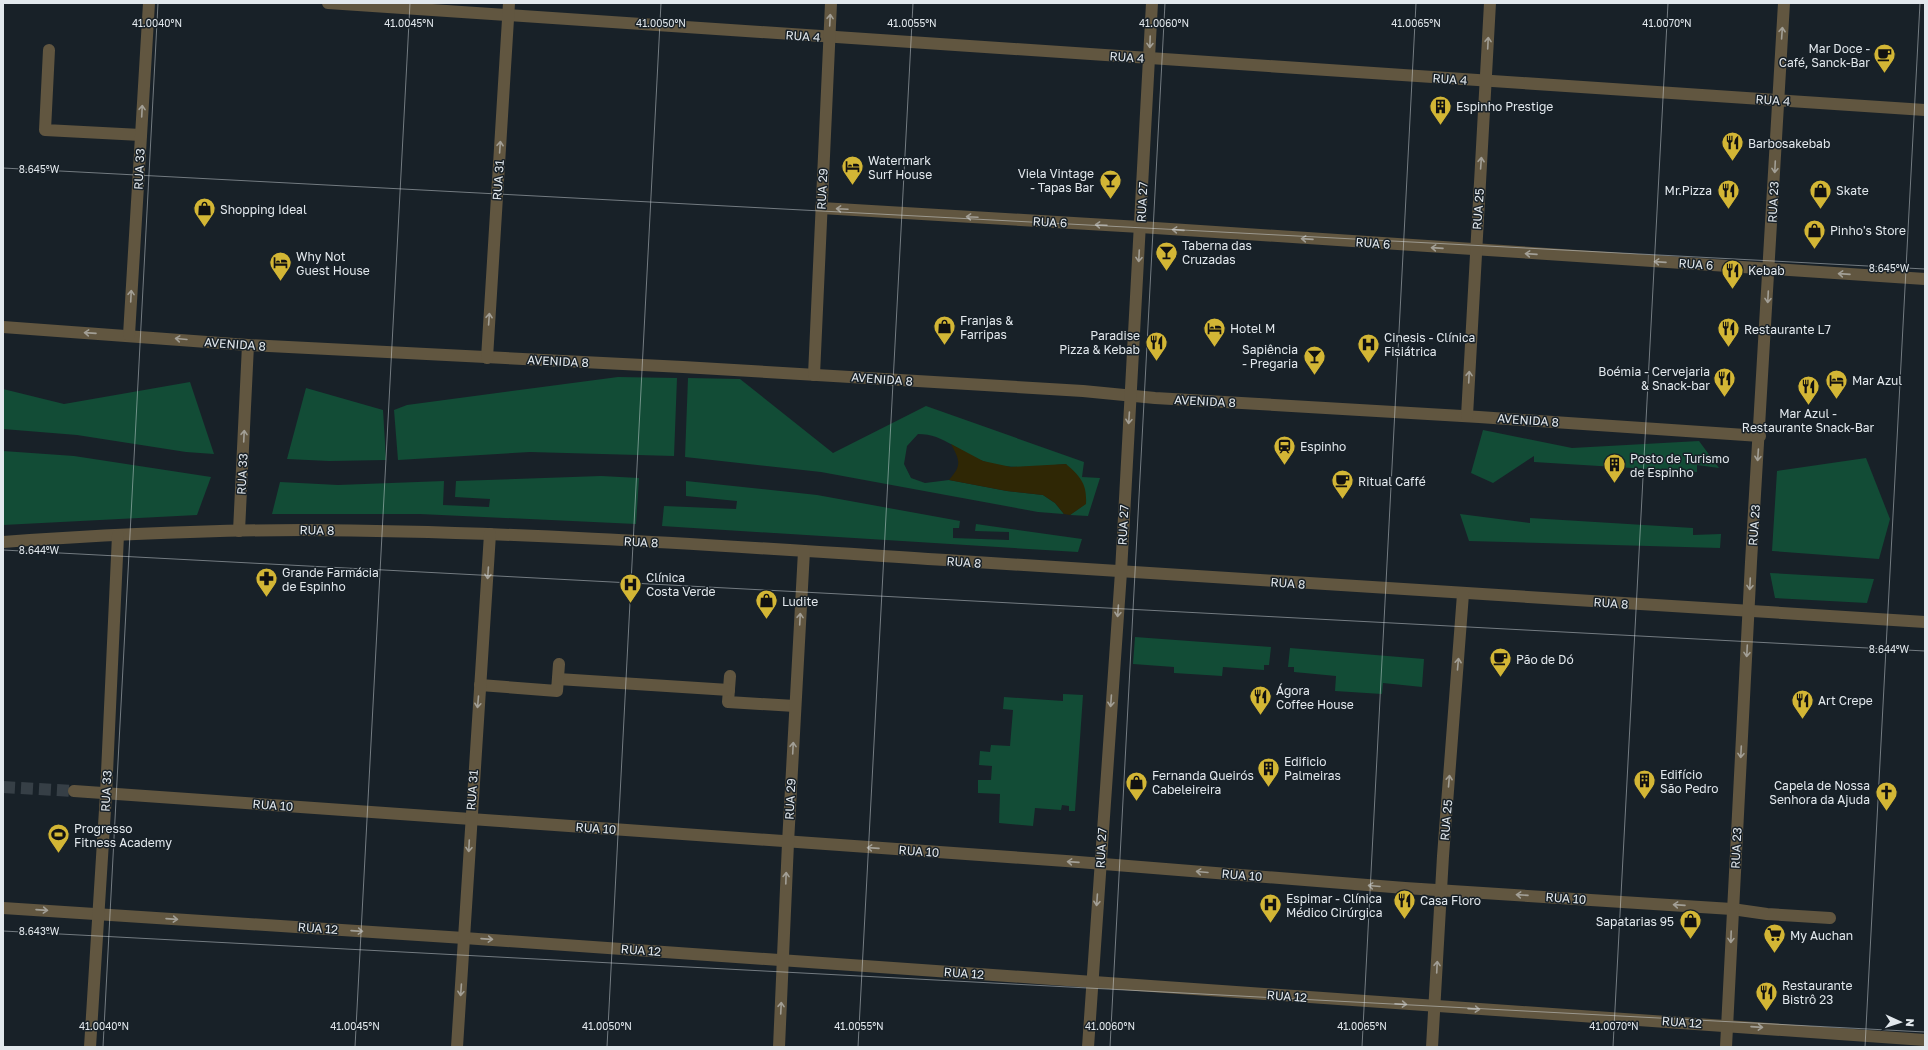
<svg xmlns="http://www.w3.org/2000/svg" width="1928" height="1050" viewBox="0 0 1928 1050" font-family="'Golos Text',sans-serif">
<rect width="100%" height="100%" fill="#182128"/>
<g fill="#124c36">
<path d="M618 377 677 378 674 456 530 452 398 460 394 410 407 405Z"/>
<path d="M688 378 740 379 833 453 926 406 1084 462 1082 477 1100 478 1088 516 1070 515 1085 504 1066 464C1039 466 1009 471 983 461 959 453 945 434 918 434L907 446 904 464 911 478 925 483 949 480 1007 491 1043 495 1055 503 1064 514 1038 512 821 472 685 457Z"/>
<path d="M190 382 214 454 186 452 77 435 3 429V389L64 404Z"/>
<path d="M306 388 383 410 386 460 329 461 287 459Z"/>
<path d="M1483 430 1572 448 1699 441 1719 468 1697 465V472L1534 462V456L1493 483 1471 473Z"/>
<path d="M3 451 74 456 211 477 197 515 3 525Z"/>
<path d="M1866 458 1890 519 1879 559 1772 551 1777 471Z"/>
<path d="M601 476 639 478 636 524 420 514H272L280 482 338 485 444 481 443 505 489 507 490 499 455 497 456 481Z"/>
<path d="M686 481 817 495 960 521 959 528H953V538L1009 540V532L975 531 976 524 1082 539 1078 552 662 526 664 506 736 509 737 501 686 496Z"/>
<path d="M1460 514 1530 523V518L1693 528V535L1721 534 1720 548 1469 541Z"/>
<path d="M1770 573 1874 579 1867 603 1775 598Z"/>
<path d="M1135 637 1271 647 1269 665H1264V670L1223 667 1222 676 1174 673V667L1133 664Z"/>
<path d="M1290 648 1424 659 1422 687 1383 683 1382 694 1335 691 1336 676 1294 672V667H1288Z"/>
<path d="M1063 694 1083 695 1075 811H1069V806L1062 805 1061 810 1035 808 1033 826 999 823 1000 794 978 793V780H991L992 766 979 765 980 751 990 752 991 745 1010 746 1013 710 1003 709 1004 697 1063 701Z"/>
</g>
<path fill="#2f2705" d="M951 444 983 461 1011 467 1066 464C1081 477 1087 484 1086 504L1070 515 1064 514 1055 503 1043 495 1007 491 949 480C962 465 960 461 951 444Z"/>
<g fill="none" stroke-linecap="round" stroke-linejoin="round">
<path stroke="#363f46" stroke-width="12" stroke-dasharray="12 6" stroke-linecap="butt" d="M3 787 74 791"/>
<g stroke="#615640" stroke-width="12">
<path d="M328 3 1925 110"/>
<path d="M49 50 45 130 141 135"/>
<path d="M821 208 1140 227 1925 279"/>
<path d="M3 327 248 345 683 367 1083 391 1155 398 1479 417 1760 436"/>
<path d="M129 335 149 3"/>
<path d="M487 358 509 3"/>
<path d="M814 375 831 3"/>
<path d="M1467 416 1490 3"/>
<path d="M239 531 248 345"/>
<path d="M3 542C102 535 203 530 303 530 522 531 741 547 960 561 1281 582 1603 601 1925 622"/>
<path d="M730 676 728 702 795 706"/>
<path d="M558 679 729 690"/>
<path d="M480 685 557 691 559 664"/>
<path d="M74 791 1066 861 1405 888 1732 909 1767 914 1830 918"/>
<path d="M3 908 464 938 1925 1040"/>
<path d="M90 1047 106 794 118 535"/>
<path d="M457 1047 490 534"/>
<path d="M779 1047 788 843 804 551"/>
<path d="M1088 1047 1121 572 1152 3"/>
<path d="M1432 1047 1443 856 1463 594"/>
<path d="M1726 1047 1751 562 1784 3"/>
</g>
</g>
<defs><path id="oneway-shaft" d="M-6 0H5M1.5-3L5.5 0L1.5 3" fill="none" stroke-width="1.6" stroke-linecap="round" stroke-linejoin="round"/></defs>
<g stroke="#a29f96">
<use href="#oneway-shaft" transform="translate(830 20) rotate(-87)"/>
<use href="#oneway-shaft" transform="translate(1782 33) rotate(-86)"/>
<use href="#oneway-shaft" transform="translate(1150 42) rotate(92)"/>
<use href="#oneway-shaft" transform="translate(1488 43) rotate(-87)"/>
<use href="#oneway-shaft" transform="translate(142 111) rotate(-87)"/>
<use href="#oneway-shaft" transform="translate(500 147) rotate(-86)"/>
<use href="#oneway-shaft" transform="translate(1481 163) rotate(-86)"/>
<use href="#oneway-shaft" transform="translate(1775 167) rotate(93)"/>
<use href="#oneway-shaft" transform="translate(842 209) rotate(-177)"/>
<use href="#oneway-shaft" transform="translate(972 217) rotate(-177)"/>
<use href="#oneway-shaft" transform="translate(1101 225) rotate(-177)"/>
<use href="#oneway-shaft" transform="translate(1178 230) rotate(-176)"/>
<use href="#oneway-shaft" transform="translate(1307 239) rotate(-176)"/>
<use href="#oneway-shaft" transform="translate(1437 248) rotate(-176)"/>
<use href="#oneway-shaft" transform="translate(1531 254) rotate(-176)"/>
<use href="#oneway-shaft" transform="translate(1139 256) rotate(93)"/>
<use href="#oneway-shaft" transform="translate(1660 262) rotate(-176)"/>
<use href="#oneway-shaft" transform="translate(1844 274) rotate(-176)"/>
<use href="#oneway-shaft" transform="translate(131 296) rotate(-87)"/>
<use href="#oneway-shaft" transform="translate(1768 297) rotate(93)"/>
<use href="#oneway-shaft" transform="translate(489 319) rotate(-86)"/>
<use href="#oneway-shaft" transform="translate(90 333) rotate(-176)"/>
<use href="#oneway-shaft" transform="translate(181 339) rotate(-175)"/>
<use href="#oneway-shaft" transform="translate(1469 377) rotate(-87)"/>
<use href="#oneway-shaft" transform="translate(1129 418) rotate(94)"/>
<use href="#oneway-shaft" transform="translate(244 436) rotate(-87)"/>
<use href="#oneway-shaft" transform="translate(1758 455) rotate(94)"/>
<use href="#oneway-shaft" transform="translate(488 573) rotate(94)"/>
<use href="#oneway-shaft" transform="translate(1750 584) rotate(93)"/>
<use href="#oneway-shaft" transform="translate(1118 611) rotate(94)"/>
<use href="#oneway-shaft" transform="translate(800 619) rotate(-87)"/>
<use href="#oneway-shaft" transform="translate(1747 651) rotate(93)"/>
<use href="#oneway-shaft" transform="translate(1458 664) rotate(-85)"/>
<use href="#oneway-shaft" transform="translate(1111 701) rotate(94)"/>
<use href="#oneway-shaft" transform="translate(478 702) rotate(95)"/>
<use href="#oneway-shaft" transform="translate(793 748) rotate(-87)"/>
<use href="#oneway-shaft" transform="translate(1741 752) rotate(93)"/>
<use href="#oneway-shaft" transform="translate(1449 781) rotate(-85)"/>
<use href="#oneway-shaft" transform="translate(469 846) rotate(93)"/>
<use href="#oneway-shaft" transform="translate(873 848) rotate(-176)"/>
<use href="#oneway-shaft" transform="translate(1073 862) rotate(-176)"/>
<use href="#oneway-shaft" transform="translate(1202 872) rotate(-175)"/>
<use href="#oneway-shaft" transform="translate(786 878) rotate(-88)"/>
<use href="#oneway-shaft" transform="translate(1374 886) rotate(-175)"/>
<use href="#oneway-shaft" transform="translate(1522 895) rotate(-176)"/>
<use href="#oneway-shaft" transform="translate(1097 900) rotate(94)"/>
<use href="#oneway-shaft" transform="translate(1679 905) rotate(-176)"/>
<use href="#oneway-shaft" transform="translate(42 910) rotate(4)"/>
<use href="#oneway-shaft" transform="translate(172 919) rotate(4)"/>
<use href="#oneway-shaft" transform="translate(357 931) rotate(4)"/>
<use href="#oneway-shaft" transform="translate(1731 937) rotate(92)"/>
<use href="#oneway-shaft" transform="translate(487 939) rotate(4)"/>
<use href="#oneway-shaft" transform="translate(1437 967) rotate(-87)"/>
<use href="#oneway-shaft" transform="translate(461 990) rotate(94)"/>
<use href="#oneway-shaft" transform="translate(1401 1004) rotate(3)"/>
<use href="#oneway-shaft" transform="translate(781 1008) rotate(-87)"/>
<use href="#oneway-shaft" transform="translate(1474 1009) rotate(4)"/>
<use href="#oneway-shaft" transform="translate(1757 1027) rotate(4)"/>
</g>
<path fill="none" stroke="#e2e8ed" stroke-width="1" stroke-opacity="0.45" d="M3 168 1925 269M3 550 1925 651M3 931 1925 1032M103 1047 158 3M355 1047 410 3M607 1047 661 3M858 1047 913 3M1110 1047 1165 3M1362 1047 1416 3M1613 1047 1668 3M1865 1047 1920 3"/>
<defs>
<symbol id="cafe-pin" viewBox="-11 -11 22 30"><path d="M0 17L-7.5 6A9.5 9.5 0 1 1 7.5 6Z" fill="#d3b635" stroke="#182128"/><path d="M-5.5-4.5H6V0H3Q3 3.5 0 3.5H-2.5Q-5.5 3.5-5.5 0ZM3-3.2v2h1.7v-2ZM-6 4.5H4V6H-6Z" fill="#111"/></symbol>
<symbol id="building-pin" viewBox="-11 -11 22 30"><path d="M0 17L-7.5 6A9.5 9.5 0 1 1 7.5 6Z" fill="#d3b635" stroke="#182128"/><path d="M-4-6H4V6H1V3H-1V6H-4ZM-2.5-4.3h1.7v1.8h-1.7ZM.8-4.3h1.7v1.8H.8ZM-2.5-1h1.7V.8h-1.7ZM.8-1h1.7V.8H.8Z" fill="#111"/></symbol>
<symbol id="restaurant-pin" viewBox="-11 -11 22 30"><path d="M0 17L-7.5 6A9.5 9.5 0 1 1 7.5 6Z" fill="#d3b635" stroke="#182128"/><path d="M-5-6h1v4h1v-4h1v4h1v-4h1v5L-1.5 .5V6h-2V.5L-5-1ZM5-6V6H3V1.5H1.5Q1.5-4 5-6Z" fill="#111"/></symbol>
<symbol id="hotel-pin" viewBox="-11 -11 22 30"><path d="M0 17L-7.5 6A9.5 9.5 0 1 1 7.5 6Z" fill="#d3b635" stroke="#182128"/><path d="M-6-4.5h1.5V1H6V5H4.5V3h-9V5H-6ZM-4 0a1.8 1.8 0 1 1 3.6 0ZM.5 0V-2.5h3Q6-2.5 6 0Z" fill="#111"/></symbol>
<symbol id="bar-pin" viewBox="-11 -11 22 30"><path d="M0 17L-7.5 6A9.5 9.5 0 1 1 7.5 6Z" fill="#d3b635" stroke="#182128"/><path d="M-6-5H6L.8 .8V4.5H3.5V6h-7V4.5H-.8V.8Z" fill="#111"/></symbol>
<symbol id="shop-pin" viewBox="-11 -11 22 30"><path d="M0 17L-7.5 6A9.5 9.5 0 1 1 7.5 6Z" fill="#d3b635" stroke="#182128"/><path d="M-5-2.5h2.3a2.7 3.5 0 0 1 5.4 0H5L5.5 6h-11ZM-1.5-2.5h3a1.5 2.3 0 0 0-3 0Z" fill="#111"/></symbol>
<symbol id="hospital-pin" viewBox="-11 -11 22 30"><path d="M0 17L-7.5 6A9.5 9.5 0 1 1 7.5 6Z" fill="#d3b635" stroke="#182128"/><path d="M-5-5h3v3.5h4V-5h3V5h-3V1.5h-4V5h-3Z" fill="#111"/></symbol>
<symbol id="station-pin" viewBox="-11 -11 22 30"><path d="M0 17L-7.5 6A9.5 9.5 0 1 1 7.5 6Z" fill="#d3b635" stroke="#182128"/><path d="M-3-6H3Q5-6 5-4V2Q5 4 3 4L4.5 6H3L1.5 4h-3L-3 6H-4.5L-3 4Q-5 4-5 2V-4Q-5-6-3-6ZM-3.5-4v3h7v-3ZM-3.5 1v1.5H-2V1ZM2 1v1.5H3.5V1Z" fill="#111"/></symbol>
<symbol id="pharmacy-pin" viewBox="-11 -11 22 30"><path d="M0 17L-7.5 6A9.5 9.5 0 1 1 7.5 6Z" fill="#d3b635" stroke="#182128"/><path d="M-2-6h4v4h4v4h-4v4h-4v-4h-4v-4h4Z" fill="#111"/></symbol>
<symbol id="church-pin" viewBox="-11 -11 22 30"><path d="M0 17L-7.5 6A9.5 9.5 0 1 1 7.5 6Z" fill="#d3b635" stroke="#182128"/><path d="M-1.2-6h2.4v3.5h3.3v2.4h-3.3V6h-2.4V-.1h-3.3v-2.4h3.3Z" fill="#111"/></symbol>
<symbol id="stadium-pin" viewBox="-11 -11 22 30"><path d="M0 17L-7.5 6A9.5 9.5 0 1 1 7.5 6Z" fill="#d3b635" stroke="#182128"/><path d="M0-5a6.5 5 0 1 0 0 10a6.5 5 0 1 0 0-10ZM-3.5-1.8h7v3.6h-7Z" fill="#111"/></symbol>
<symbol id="supermarket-pin" viewBox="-11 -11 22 30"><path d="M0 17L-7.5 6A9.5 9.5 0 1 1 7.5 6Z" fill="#d3b635" stroke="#182128"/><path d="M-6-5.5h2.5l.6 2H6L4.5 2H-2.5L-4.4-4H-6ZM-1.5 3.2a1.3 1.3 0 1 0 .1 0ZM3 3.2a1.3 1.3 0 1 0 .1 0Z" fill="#111"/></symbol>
</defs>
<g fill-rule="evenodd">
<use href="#cafe-pin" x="1872" y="42" width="25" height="34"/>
<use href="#building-pin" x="1428" y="94" width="25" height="34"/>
<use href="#restaurant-pin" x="1720" y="130" width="25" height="34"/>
<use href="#hotel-pin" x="840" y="154" width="25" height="34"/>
<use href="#bar-pin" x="1098" y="168" width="25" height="34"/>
<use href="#restaurant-pin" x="1716" y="178" width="25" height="34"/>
<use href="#shop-pin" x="1808" y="178" width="25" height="34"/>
<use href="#shop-pin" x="192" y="196" width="25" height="34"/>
<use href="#shop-pin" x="1802" y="218" width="25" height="34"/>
<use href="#bar-pin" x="1154" y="240" width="25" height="34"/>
<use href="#hotel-pin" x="268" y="250" width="25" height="34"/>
<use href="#restaurant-pin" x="1720" y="258" width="25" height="34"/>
<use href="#shop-pin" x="932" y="314" width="25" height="34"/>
<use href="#hotel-pin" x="1202" y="316" width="25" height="34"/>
<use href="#restaurant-pin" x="1716" y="316" width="25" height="34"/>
<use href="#restaurant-pin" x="1144" y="330" width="25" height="34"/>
<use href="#hospital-pin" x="1356" y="332" width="25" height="34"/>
<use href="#bar-pin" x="1302" y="344" width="25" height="34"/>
<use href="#restaurant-pin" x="1712" y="366" width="25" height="34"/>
<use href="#hotel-pin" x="1824" y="368" width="25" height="34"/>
<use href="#restaurant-pin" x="1796" y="374" width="25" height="34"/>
<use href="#station-pin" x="1272" y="434" width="25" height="34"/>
<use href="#building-pin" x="1602" y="452" width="25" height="34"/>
<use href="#cafe-pin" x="1330" y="468" width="25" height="34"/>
<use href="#pharmacy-pin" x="254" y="566" width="25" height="34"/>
<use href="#hospital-pin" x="618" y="572" width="25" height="34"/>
<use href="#shop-pin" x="754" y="588" width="25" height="34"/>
<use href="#cafe-pin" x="1488" y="646" width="25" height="34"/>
<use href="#restaurant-pin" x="1248" y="684" width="25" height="34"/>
<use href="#restaurant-pin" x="1790" y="688" width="25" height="34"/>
<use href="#building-pin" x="1256" y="756" width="25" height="34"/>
<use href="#building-pin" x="1632" y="768" width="25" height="34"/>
<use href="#shop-pin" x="1124" y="770" width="25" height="34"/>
<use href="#church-pin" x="1874" y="780" width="25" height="34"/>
<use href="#stadium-pin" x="46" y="822" width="25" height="34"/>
<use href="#restaurant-pin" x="1392" y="888" width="25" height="34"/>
<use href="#hospital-pin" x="1258" y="892" width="25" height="34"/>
<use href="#shop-pin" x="1678" y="908" width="25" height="34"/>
<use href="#supermarket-pin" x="1762" y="922" width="25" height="34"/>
<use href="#restaurant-pin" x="1754" y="980" width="25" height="34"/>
</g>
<g text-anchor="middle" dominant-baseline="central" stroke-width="3" stroke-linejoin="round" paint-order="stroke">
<g font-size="12" fill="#e2e8ed" stroke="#182128">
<text transform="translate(803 36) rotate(4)">RUA 4</text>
<text transform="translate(1127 57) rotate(4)">RUA 4</text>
<text transform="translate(1450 79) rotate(4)">RUA 4</text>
<text transform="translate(1773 100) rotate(4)">RUA 4</text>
<text transform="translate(139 169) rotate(-87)">RUA 33</text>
<text transform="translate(498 180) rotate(-86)">RUA 31</text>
<text transform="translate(822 189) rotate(-87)">RUA 29</text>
<text transform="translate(1142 202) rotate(-87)">RUA 27</text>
<text transform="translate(1773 202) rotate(-87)">RUA 23</text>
<text transform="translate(1478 209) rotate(-86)">RUA 25</text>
<text transform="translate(1050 222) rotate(3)">RUA 6</text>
<text transform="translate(1373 243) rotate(4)">RUA 6</text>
<text transform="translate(1696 264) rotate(4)">RUA 6</text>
<text transform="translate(235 344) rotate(4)">AVENIDA 8</text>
<text transform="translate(558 361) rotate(3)">AVENIDA 8</text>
<text transform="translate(882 379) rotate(4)">AVENIDA 8</text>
<text transform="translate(1205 401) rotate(3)">AVENIDA 8</text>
<text transform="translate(1528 420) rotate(4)">AVENIDA 8</text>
<text transform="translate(242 474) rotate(-87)">RUA 33</text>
<text transform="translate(1123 525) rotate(-87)">RUA 27</text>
<text transform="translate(1754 525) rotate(-86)">RUA 23</text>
<text transform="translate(317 530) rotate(1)">RUA 8</text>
<text transform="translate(641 542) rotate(3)">RUA 8</text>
<text transform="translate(964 562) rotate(4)">RUA 8</text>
<text transform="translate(1288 583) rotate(4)">RUA 8</text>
<text transform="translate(1611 603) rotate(4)">RUA 8</text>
<text transform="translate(472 790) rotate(-86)">RUA 31</text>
<text transform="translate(106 791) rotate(-87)">RUA 33</text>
<text transform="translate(790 799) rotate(-87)">RUA 29</text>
<text transform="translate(273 805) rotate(4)">RUA 10</text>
<text transform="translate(1446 820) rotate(-85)">RUA 25</text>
<text transform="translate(596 828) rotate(4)">RUA 10</text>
<text transform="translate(1101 848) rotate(-87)">RUA 27</text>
<text transform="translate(1736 848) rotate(-87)">RUA 23</text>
<text transform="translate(919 851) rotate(4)">RUA 10</text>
<text transform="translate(1242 875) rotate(5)">RUA 10</text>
<text transform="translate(1566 898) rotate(4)">RUA 10</text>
<text transform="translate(318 928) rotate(4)">RUA 12</text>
<text transform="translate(641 950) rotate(4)">RUA 12</text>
<text transform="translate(964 973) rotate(4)">RUA 12</text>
<text transform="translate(1287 996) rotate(4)">RUA 12</text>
<text transform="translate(1682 1022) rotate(4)">RUA 12</text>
</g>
<g font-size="12" fill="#e2e8ed" stroke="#182128" text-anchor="start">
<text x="1870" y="48" text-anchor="end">Mar Doce -<tspan x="1870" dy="14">Café, Sanck-Bar</tspan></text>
<text x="1456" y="106">Espinho Prestige</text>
<text x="1748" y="143">Barbosakebab</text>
<text x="868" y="160">Watermark<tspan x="868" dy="14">Surf House</tspan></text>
<text x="1094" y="173" text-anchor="end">Viela Vintage<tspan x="1094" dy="14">- Tapas Bar</tspan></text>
<text x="1712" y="190" text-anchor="end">Mr.Pizza</text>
<text x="1836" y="190">Skate</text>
<text x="220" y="209">Shopping Ideal</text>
<text x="1830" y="230">Pinho's Store</text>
<text x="1182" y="245">Taberna das<tspan x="1182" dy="14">Cruzadas</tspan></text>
<text x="296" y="256">Why Not<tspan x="296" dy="14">Guest House</tspan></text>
<text x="1748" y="270">Kebab</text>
<text x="960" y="320">Franjas &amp;<tspan x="960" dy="14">Farripas</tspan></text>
<text x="1230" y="328">Hotel M</text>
<text x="1744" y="329">Restaurante L7</text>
<text x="1140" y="335" text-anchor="end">Paradise<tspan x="1140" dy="14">Pizza &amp; Kebab</tspan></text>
<text x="1384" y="337">Cinesis - Clínica<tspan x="1384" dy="14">Fisiátrica</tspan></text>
<text x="1298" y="349" text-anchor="end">Sapiência<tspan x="1298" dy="14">- Pregaria</tspan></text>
<text x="1710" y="371" text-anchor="end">Boémia - Cervejaria<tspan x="1710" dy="14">&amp; Snack-bar</tspan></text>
<text x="1852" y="380">Mar Azul</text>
<text x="1808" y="413" text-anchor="middle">Mar Azul -<tspan x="1808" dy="14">Restaurante Snack-Bar</tspan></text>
<text x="1300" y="446">Espinho</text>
<text x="1630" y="458">Posto de Turismo<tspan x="1630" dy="14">de Espinho</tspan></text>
<text x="1358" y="481">Ritual Caffé</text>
<text x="282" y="572">Grande Farmácia<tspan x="282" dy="14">de Espinho</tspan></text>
<text x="646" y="577">Clínica<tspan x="646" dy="14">Costa Verde</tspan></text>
<text x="782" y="601">Ludite</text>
<text x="1516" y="659">Pão de Dó</text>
<text x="1276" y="690">Ágora<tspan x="1276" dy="14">Coffee House</tspan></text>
<text x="1818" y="700">Art Crepe</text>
<text x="1284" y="761">Edificio<tspan x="1284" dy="14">Palmeiras</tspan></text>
<text x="1660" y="774">Edifício<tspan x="1660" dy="14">São Pedro</tspan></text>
<text x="1152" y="775">Fernanda Queirós<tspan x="1152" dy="14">Cabeleireira</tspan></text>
<text x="1870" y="785" text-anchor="end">Capela de Nossa<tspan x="1870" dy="14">Senhora da Ajuda</tspan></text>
<text x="74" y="828">Progresso<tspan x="74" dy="14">Fitness Academy</tspan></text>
<text x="1286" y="898">Espimar - Clínica<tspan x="1286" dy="14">Médico Cirúrgica</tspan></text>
<text x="1420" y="900">Casa Floro</text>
<text x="1674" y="921" text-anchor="end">Sapatarias 95</text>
<text x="1790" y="935">My Auchan</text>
<text x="1782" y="985">Restaurante<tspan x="1782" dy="14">Bistrô 23</tspan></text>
</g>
</g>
<g font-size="10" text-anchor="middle" fill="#e2e8ed" stroke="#182128" stroke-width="3" stroke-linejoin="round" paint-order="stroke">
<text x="157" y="27">41.0040°N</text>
<text x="409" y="27">41.0045°N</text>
<text x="661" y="27">41.0050°N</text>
<text x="912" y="27">41.0055°N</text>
<text x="1164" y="27">41.0060°N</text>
<text x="1416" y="27">41.0065°N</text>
<text x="1667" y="27">41.0070°N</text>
<text x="39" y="173">8.645°W</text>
<text x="1889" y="272">8.645°W</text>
<text x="39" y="554">8.644°W</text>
<text x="1889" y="653">8.644°W</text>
<text x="39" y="935">8.643°W</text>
<text x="104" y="1030">41.0040°N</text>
<text x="355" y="1030">41.0045°N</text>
<text x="607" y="1030">41.0050°N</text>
<text x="859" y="1030">41.0055°N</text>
<text x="1110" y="1030">41.0060°N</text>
<text x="1362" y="1030">41.0065°N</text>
<text x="1614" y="1030">41.0070°N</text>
</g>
<rect width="1928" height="1050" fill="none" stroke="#e2e8ed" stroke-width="8"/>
<g transform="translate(1900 1022) rotate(93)" stroke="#182128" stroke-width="3" paint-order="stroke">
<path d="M0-3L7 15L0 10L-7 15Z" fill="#e2e8ed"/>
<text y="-6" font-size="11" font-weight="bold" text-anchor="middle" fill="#e2e8ed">N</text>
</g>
</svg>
